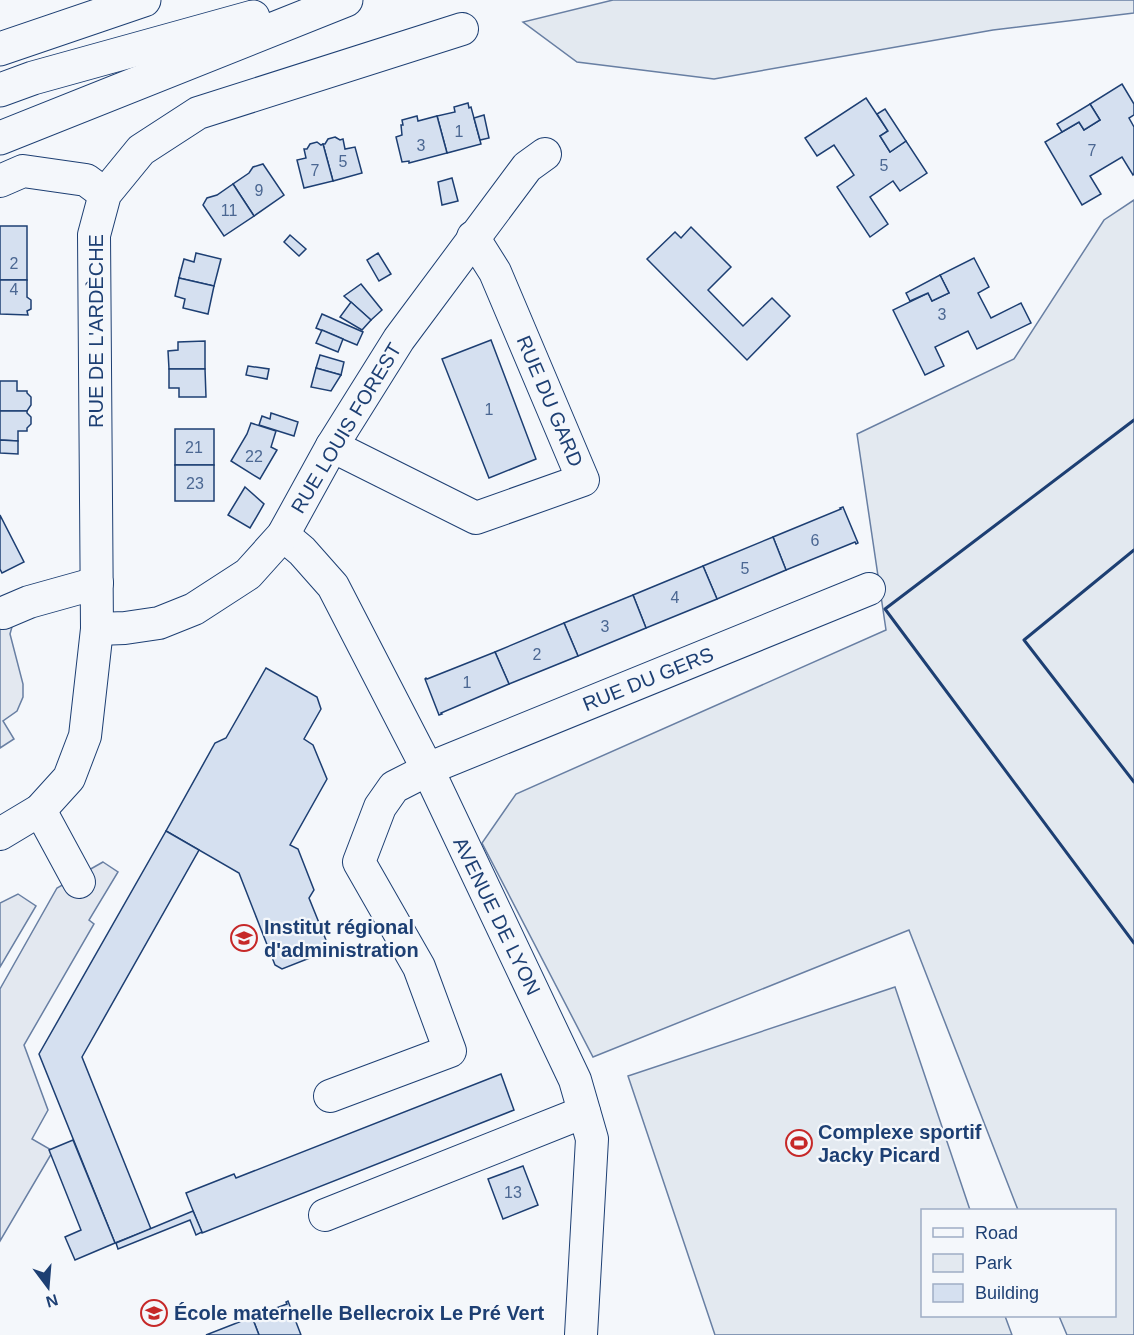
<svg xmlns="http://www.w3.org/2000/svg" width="1134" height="1335" viewBox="0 0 1134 1335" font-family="Arial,sans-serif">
<rect width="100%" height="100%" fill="#f4f7fb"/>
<g fill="#e3e9f0" stroke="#687fa3" stroke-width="1.5">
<path d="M613 0H1134V13L993 30 714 79 577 62 523 22Z"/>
<path d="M1134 200V1335H1067L1059 1316H1114V1210H1018L909 930 593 1057 482 843 516 794 886 630 857 434 1014 359 1104 220Z"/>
<path d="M895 987 970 1210H922V1316H1005L1012 1335H715L628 1076Z"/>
</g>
<g fill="#e3e8f0" stroke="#687fa3" stroke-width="1.5">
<path d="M0 598 13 623 10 634 23 684V697L17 711 3 721 14 739 0 748Z"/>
<path d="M103 862 118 872 89 920 94 924 24 1045 48 1110 32 1139 53 1151 0 1241V989L57 888Z"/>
<path d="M18 894 36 906 0 967V903Z"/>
</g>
<g fill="#d5e0f0" stroke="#1d3f73" stroke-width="1.5">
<path d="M1122 84 1134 104V115L1129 118 1134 127V174L1133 175 1122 157 1090 176 1101 194 1082 205 1045 142 1079 122 1084 130 1100 120 1090 104Z"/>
<path d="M866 98 888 131 880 136 890 152 906 141 927 173 900 191 893 181 870 197 888 224 870 237 837 187 854 175 834 145 817 156 805 138Z"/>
<path d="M468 103 469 108 471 107 481 144 447 153 437 116 455 112 454 107Z"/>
<path d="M1090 104 1100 120 1084 130 1079 122 1062 132 1057 124Z"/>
<path d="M885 109 906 141 890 152 880 136 888 131 877 114Z"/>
<path d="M484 115 489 138 480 140 474 118Z"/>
<path d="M417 116 418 121 437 116 447 153 409 163V161L402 162 396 137 402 135 401 125H403L402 120Z"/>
<path d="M335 137 340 140 343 139 345 149 355 147 362 173 333 181 323 144H325L328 139Z"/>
<path d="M317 142 321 145 323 144 333 181 304 188 297 160 306 158 304 149H307L310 144Z"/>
<path d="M263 164 284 195 254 216 233 184 249 173 253 167Z"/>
<path d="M452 178 458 201 442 205 438 182Z"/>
<path d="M233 184 254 216 224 236 203 205 207 198 217 195Z"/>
<rect x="0" y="226" width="27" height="54"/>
<path d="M691 227 731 267 708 290 743 326 772 298 790 316 747 360 647 259 675 232 681 238Z"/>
<path d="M290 235 306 249 299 256 284 242Z"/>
<path d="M196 253 221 259 214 286 179 278 184 259 194 262Z"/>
<path d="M378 253 391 274 379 281 367 260Z"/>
<path d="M974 258 989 287 978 293 991 318 1021 303 1031 323 977 349 968 331 935 347 944 366 925 375 893 310 928 293 932 301 949 293 940 275Z"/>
<path d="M940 275 949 293 932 301 928 293 910 301 906 293Z"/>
<path d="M179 278 214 286 208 314 183 308 185 299 175 296Z"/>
<path d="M0 280H27V297L31 300V309L27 311 28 315 0 314Z"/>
<path d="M361 284 382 310 371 320 344 296Z"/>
<path d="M351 302 371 320 362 330 340 317Z"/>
<path d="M322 314 363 332 357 345 316 328Z"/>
<path d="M322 330 343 339 338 352 316 343Z"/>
<path d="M491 340 536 459 489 478 442 359Z"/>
<path d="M205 341V369H169L168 351 178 350V342Z"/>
<path d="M320 355 344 362 341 375 316 368Z"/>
<path d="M248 366 269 369 267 379 246 375Z"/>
<path d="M316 368 341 375 331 391 311 387Z"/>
<path d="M169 369H205L206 397H179V388H169Z"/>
<path d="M0 381H17V391H27V393L31 397V405L27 411H0Z"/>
<path d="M0 411H27V413L31 417V424L27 428V431H18V441L0 440Z"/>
<path d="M271 413 298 422 294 436 259 425 262 416 270 419Z"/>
<path d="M251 423 276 431 271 447 277 450 260 479 231 461 247 434Z"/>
<rect x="175" y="429" width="39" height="36"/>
<path d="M0 440 18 441V454L0 453Z"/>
<rect x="175" y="465" width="39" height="36"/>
<path d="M245 487 264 504 250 528 228 515Z"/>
<path d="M843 507 858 543 856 544 855 542 786 570 773 537 841 509 840 508Z"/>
<path d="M0 515 24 562 2 573 0 569Z"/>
<path d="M773 537 786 570 717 599 703 566Z"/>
<path d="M703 566 717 599 646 628 633 595Z"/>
<path d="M633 595 646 628 578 656 564 623Z"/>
<path d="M564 623 578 656 509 684 495 652Z"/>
<path d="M495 652 509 684 441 713 442 714 439 715 425 679 426 678 427 679Z"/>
<path d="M266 668 317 697 321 709 304 739 313 745 327 779 290 845 298 849 314 890 309 898 330 950 282 969 275 965 239 873 166 831 215 743 226 738Z"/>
<path d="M166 831 199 850 82 1057 151 1229 115 1243 39 1054Z"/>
<path d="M501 1074 514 1110 202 1233 186 1193 234 1174 236 1178Z"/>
<path d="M73 1140 115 1243 75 1260 65 1237 81 1230 49 1150Z"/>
<path d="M523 1166 538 1205 503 1219 488 1179Z"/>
<path d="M193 1211 202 1232 196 1235 190 1220 118 1249 116 1243Z"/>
<path d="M288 1301 301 1335H259L252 1317 287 1304 286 1302Z"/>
<path d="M252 1317 259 1335H206Z"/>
</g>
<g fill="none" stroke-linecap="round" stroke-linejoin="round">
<defs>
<g id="minor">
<path d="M0 181 23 171 86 180 105 194"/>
<path d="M332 446 476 518 583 480 495 272 473 237"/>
<path d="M283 535 302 551 333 586 428 770 575 1080 592 1139 581 1335"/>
<path d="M3 613 29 602 97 583"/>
<path d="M97 629 125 628 159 623 194 609 248 574 283 535 332 446 399 339 527 167 545 154"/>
<path d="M40 810 79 882"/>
<path d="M0 834 40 810 69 778 85 736 97 629 94 235 105 194 141 150 198 113 462 29"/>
<path d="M330 1096 450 1051 419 967 359 862 380 807 394 787 437 765 869 589"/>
<path d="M325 1215 584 1112"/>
</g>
<g id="highway">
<path d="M0 49 144 0"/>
<path d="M0 90 33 78 253 17"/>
<path d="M0 138 346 0"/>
</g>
</defs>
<use href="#minor" stroke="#1d3f73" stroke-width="34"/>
<use href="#highway" stroke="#1d3f73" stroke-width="35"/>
<use href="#minor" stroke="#f4f7fb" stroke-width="32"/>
<use href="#highway" stroke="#f4f7fb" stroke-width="33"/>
<g stroke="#1d3f73" stroke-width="3">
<path d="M1134 420 885 609 1134 943"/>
<path d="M1134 550 1024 640 1134 782"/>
</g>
</g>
<defs>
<symbol id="university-ring" viewBox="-11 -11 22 22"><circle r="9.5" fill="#f4f7fb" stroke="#c62828" stroke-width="1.5"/><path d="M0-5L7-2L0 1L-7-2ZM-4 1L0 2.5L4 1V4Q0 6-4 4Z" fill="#c62828"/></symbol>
<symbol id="stadium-ring" viewBox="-11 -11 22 22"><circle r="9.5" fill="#f4f7fb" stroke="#c62828" stroke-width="1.5"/><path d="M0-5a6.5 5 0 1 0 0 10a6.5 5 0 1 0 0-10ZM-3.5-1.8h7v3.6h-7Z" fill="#c62828"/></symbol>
<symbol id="school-ring" viewBox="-11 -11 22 22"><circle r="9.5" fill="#f4f7fb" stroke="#c62828" stroke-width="1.5"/><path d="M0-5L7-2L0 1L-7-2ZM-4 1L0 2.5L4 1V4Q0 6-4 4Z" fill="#c62828"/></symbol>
</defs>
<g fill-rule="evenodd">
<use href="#university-ring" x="229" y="923" width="30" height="30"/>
<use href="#stadium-ring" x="784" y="1128" width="30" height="30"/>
<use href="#school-ring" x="139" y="1298" width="30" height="30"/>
</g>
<g text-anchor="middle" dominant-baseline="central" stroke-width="4.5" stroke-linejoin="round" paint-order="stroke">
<g font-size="16" fill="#4b6792">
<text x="459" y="131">1</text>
<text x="421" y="145">3</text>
<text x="1092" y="150">7</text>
<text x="343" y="161">5</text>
<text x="884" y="165">5</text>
<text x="315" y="170">7</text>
<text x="259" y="190">9</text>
<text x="229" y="210">11</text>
<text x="14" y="263">2</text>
<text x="14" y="289">4</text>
<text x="942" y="314">3</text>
<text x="489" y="409">1</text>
<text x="194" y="447">21</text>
<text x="254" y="456">22</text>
<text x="195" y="483">23</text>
<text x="815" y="540">6</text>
<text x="745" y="568">5</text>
<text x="675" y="597">4</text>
<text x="605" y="626">3</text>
<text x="537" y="654">2</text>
<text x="467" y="682">1</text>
<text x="513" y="1192">13</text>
</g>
<g font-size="20" fill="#1d3f73" stroke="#f4f7fb">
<text transform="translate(96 331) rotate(-90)">RUE DE L'ARDÈCHE</text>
<text transform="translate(550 401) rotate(67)">RUE DU GARD</text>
<text transform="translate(346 428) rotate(-59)">RUE LOUIS FOREST</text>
<text transform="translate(648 679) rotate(-22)">RUE DU GERS</text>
<text transform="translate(497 916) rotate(64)">AVENUE DE LYON</text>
</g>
<g font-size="20" font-weight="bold" fill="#1d3f73" stroke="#f4f7fb" text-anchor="start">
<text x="264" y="927">Institut régional<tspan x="264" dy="23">d'administration</tspan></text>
<text x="818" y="1132">Complexe sportif<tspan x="818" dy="23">Jacky Picard</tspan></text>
<text x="174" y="1313">École maternelle Bellecroix Le Pré Vert</text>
</g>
</g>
<rect x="921" y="1209" width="195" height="108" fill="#f4f7fb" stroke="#9eadc5" stroke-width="1.5"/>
<rect x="933" y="1228" width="30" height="9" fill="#f4f7fb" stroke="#9eadc5" stroke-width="1.5"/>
<text x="975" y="1239" font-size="18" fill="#1d3f73">Road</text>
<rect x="933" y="1254" width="30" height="18" fill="#e3e9f0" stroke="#9eadc5" stroke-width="1.5"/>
<text x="975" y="1269" font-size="18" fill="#1d3f73">Park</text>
<rect x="933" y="1284" width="30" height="18" fill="#d5e0f0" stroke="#9eadc5" stroke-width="1.5"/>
<text x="975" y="1299" font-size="18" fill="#1d3f73">Building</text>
<g transform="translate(48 1287) rotate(164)" stroke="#f4f7fb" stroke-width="4.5" paint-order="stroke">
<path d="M0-4.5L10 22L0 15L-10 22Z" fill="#1d3f73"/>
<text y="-9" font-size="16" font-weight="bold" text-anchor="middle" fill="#1d3f73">N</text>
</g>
</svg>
